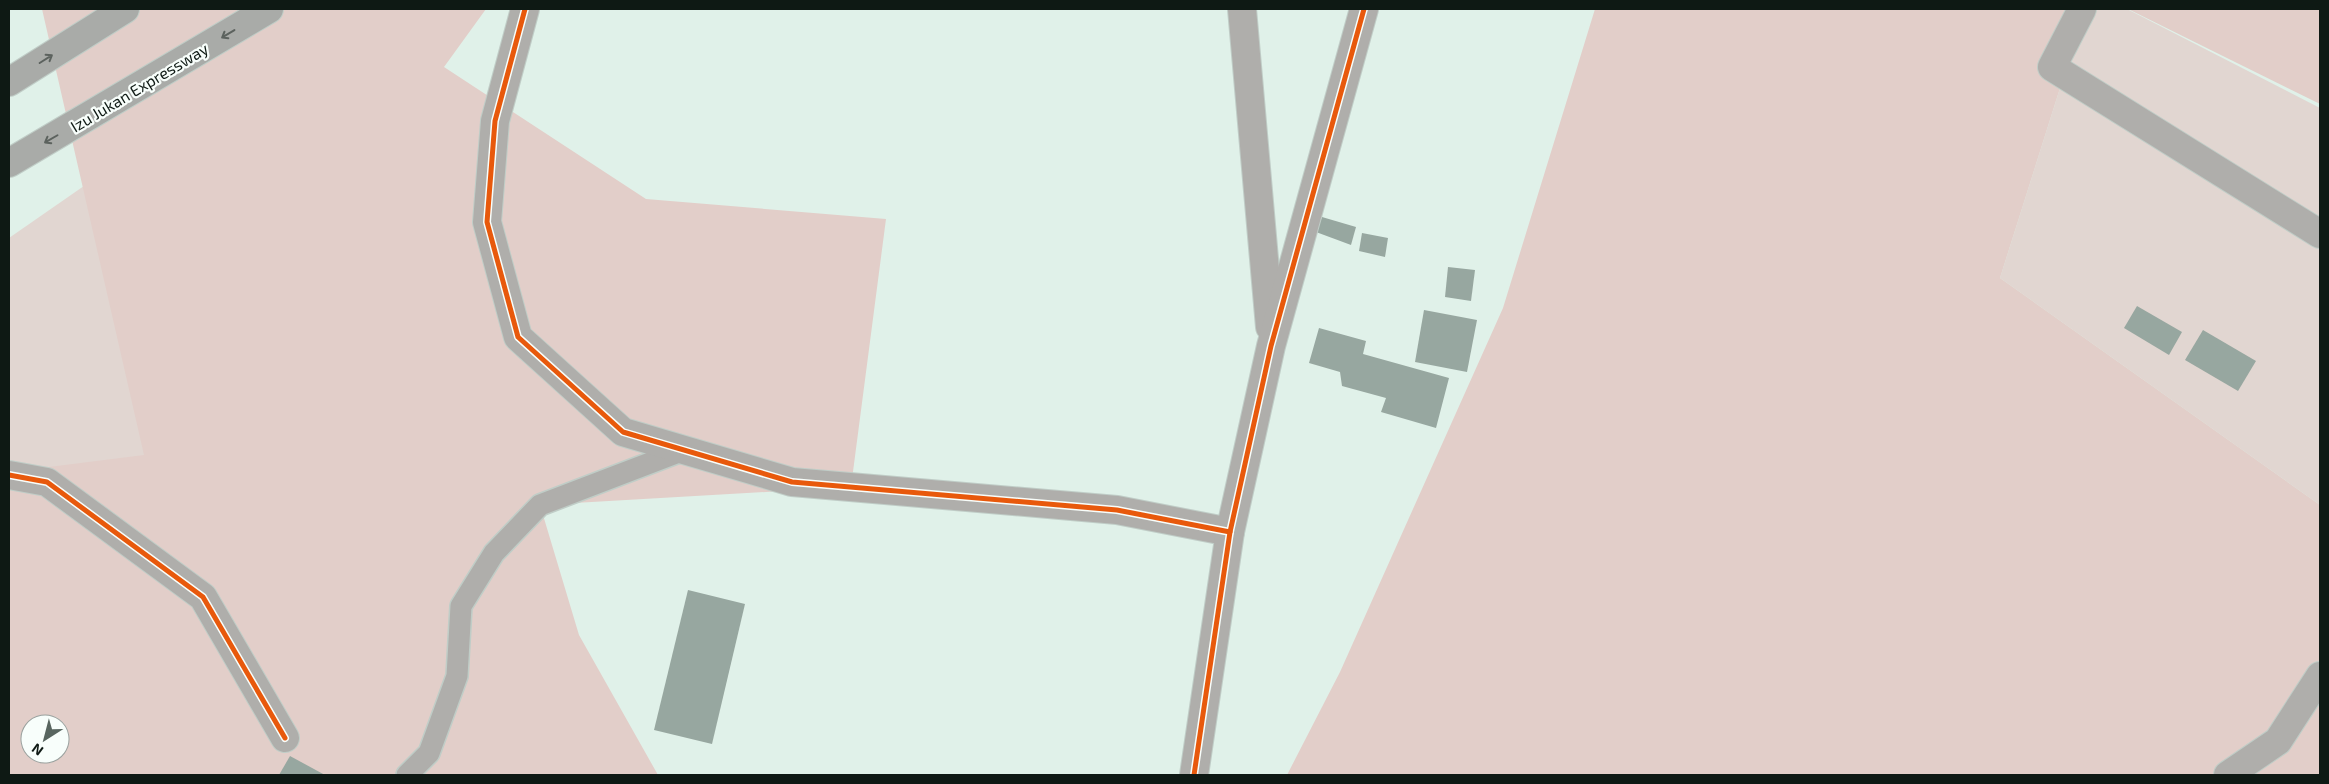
<svg xmlns="http://www.w3.org/2000/svg" width="2329" height="784" viewBox="0 0 2329 784" font-family="'Exo 2',sans-serif">
<rect width="100%" height="100%" fill="#e0f1e9"/>
<g fill="#e1d6d1">
<path d="M2085 9H2127L2320 108V505L2000 278Z"/>
<path d="M336 11 283 663 9 493V238Z"/>
</g>
<g fill="#e2cec9" fill-rule="evenodd">
<path d="M42 9H486L444 67 646 199 886 219 851 487 540 505 579 635 658 775H9V472L144 455ZM30 724H60V754H30Z"/>
<path d="M1595 9H2085L2000 278 2320 505V775H1287L1340 672 1503 308Z"/>
<path d="M2128 9H2320V104Z"/>
</g>
<g fill="#97a7a0">
<path d="M1322 217 1356 227 1351 245 1316 232Z"/>
<path d="M1362 233 1388 238 1385 257 1359 251Z"/>
<path d="M1448 267 1475 270 1471 301 1445 297Z"/>
<path d="M2137 306 2182 332 2169 355 2124 328Z"/>
<path d="M1424 310 1477 320 1467 372 1415 362Z"/>
<path d="M1319 328 1366 341 1363 354 1449 378 1436 428 1381 412 1386 398 1342 386 1340 372 1309 363Z"/>
<path d="M2203 330 2256 361 2238 391 2185 360Z"/>
<path d="M688 590 745 604 712 744 654 730Z"/>
<path d="M290 756 325 775H279Z"/>
</g>
<g fill="none" stroke-linecap="round" stroke-linejoin="round">
<defs>
<path id="service" d="M407 775 429 753 457 676 461 606 494 553 540 505 684 450"/>
<g id="minor">
<path d="M525 9 495 121 487 222 518 337 623 432 792 482 1117 510 1230 532"/>
<path d="M1242 9 1270 327"/>
<path d="M2082 9 2052 67 2320 234"/>
<path d="M9 475 47 482 203 597 285 738"/>
<path d="M1194 775 1230 532 1271 346 1364 9"/>
<path d="M2228 775 2278 741 2320 676"/>
</g>
<g id="motorway">
<path d="M9 82 125 9"/>
<path d="M9 163 269 9"/>
</g>
</defs>
<use href="#service" stroke="#c0cdc7" stroke-width="24"/>
<use href="#minor" stroke="#c0cdc7" stroke-width="30"/>
<use href="#motorway" stroke="#c0cdc7" stroke-width="30"/>
<use href="#service" stroke="#afaeab" stroke-width="21"/>
<use href="#minor" stroke="#afaeab" stroke-width="28"/>
<use href="#motorway" stroke="#a9aba8" stroke-width="28"/>
<defs>
<g id="cycleway">
<path d="M525 9 495 121 487 222 518 337 623 432 792 482 1117 510 1230 532"/>
<path d="M9 475 47 482 203 597 285 738"/>
<path d="M1194 775 1230 532 1271 346 1364 9"/>
</g>
</defs>
<use href="#cycleway" stroke="#f8fefb" stroke-width="8"/>
<use href="#cycleway" stroke="#e8590c" stroke-width="5"/>
</g>
<defs><path id="oneway-shaft" d="M-6 0H5M1.5-3L5.5 0L1.5 3" fill="none" stroke-width="1.6" stroke-linecap="round" stroke-linejoin="round" transform="scale(1.25)"/></defs>
<g stroke="#5c625e">
<use href="#oneway-shaft" transform="translate(228 34) rotate(149)"/>
<use href="#oneway-shaft" transform="translate(46 59) rotate(-32)"/>
<use href="#oneway-shaft" transform="translate(51 139) rotate(150)"/>
</g>
<g text-anchor="middle" dominant-baseline="central" stroke-width="4.5" stroke-linejoin="round" paint-order="stroke">
<g font-size="16" fill="#0e1914" stroke="#f8fefb">
<text transform="translate(139 87) rotate(-31)">Izu Jukan Expressway</text>
</g>
</g>
<rect width="2329" height="784" fill="none" stroke="#0e1914" stroke-width="20"/>
<g transform="translate(45 739) rotate(216)"><circle r="24" fill="#f8fefb" stroke="#9aa29f"/>
<path d="M0-4L9 19L0 12L-9 19Z" fill="#58655f"/>
<text y="-8" font-size="14" font-weight="bold" text-anchor="middle" fill="#0e1914">N</text>
</g>
</svg>
